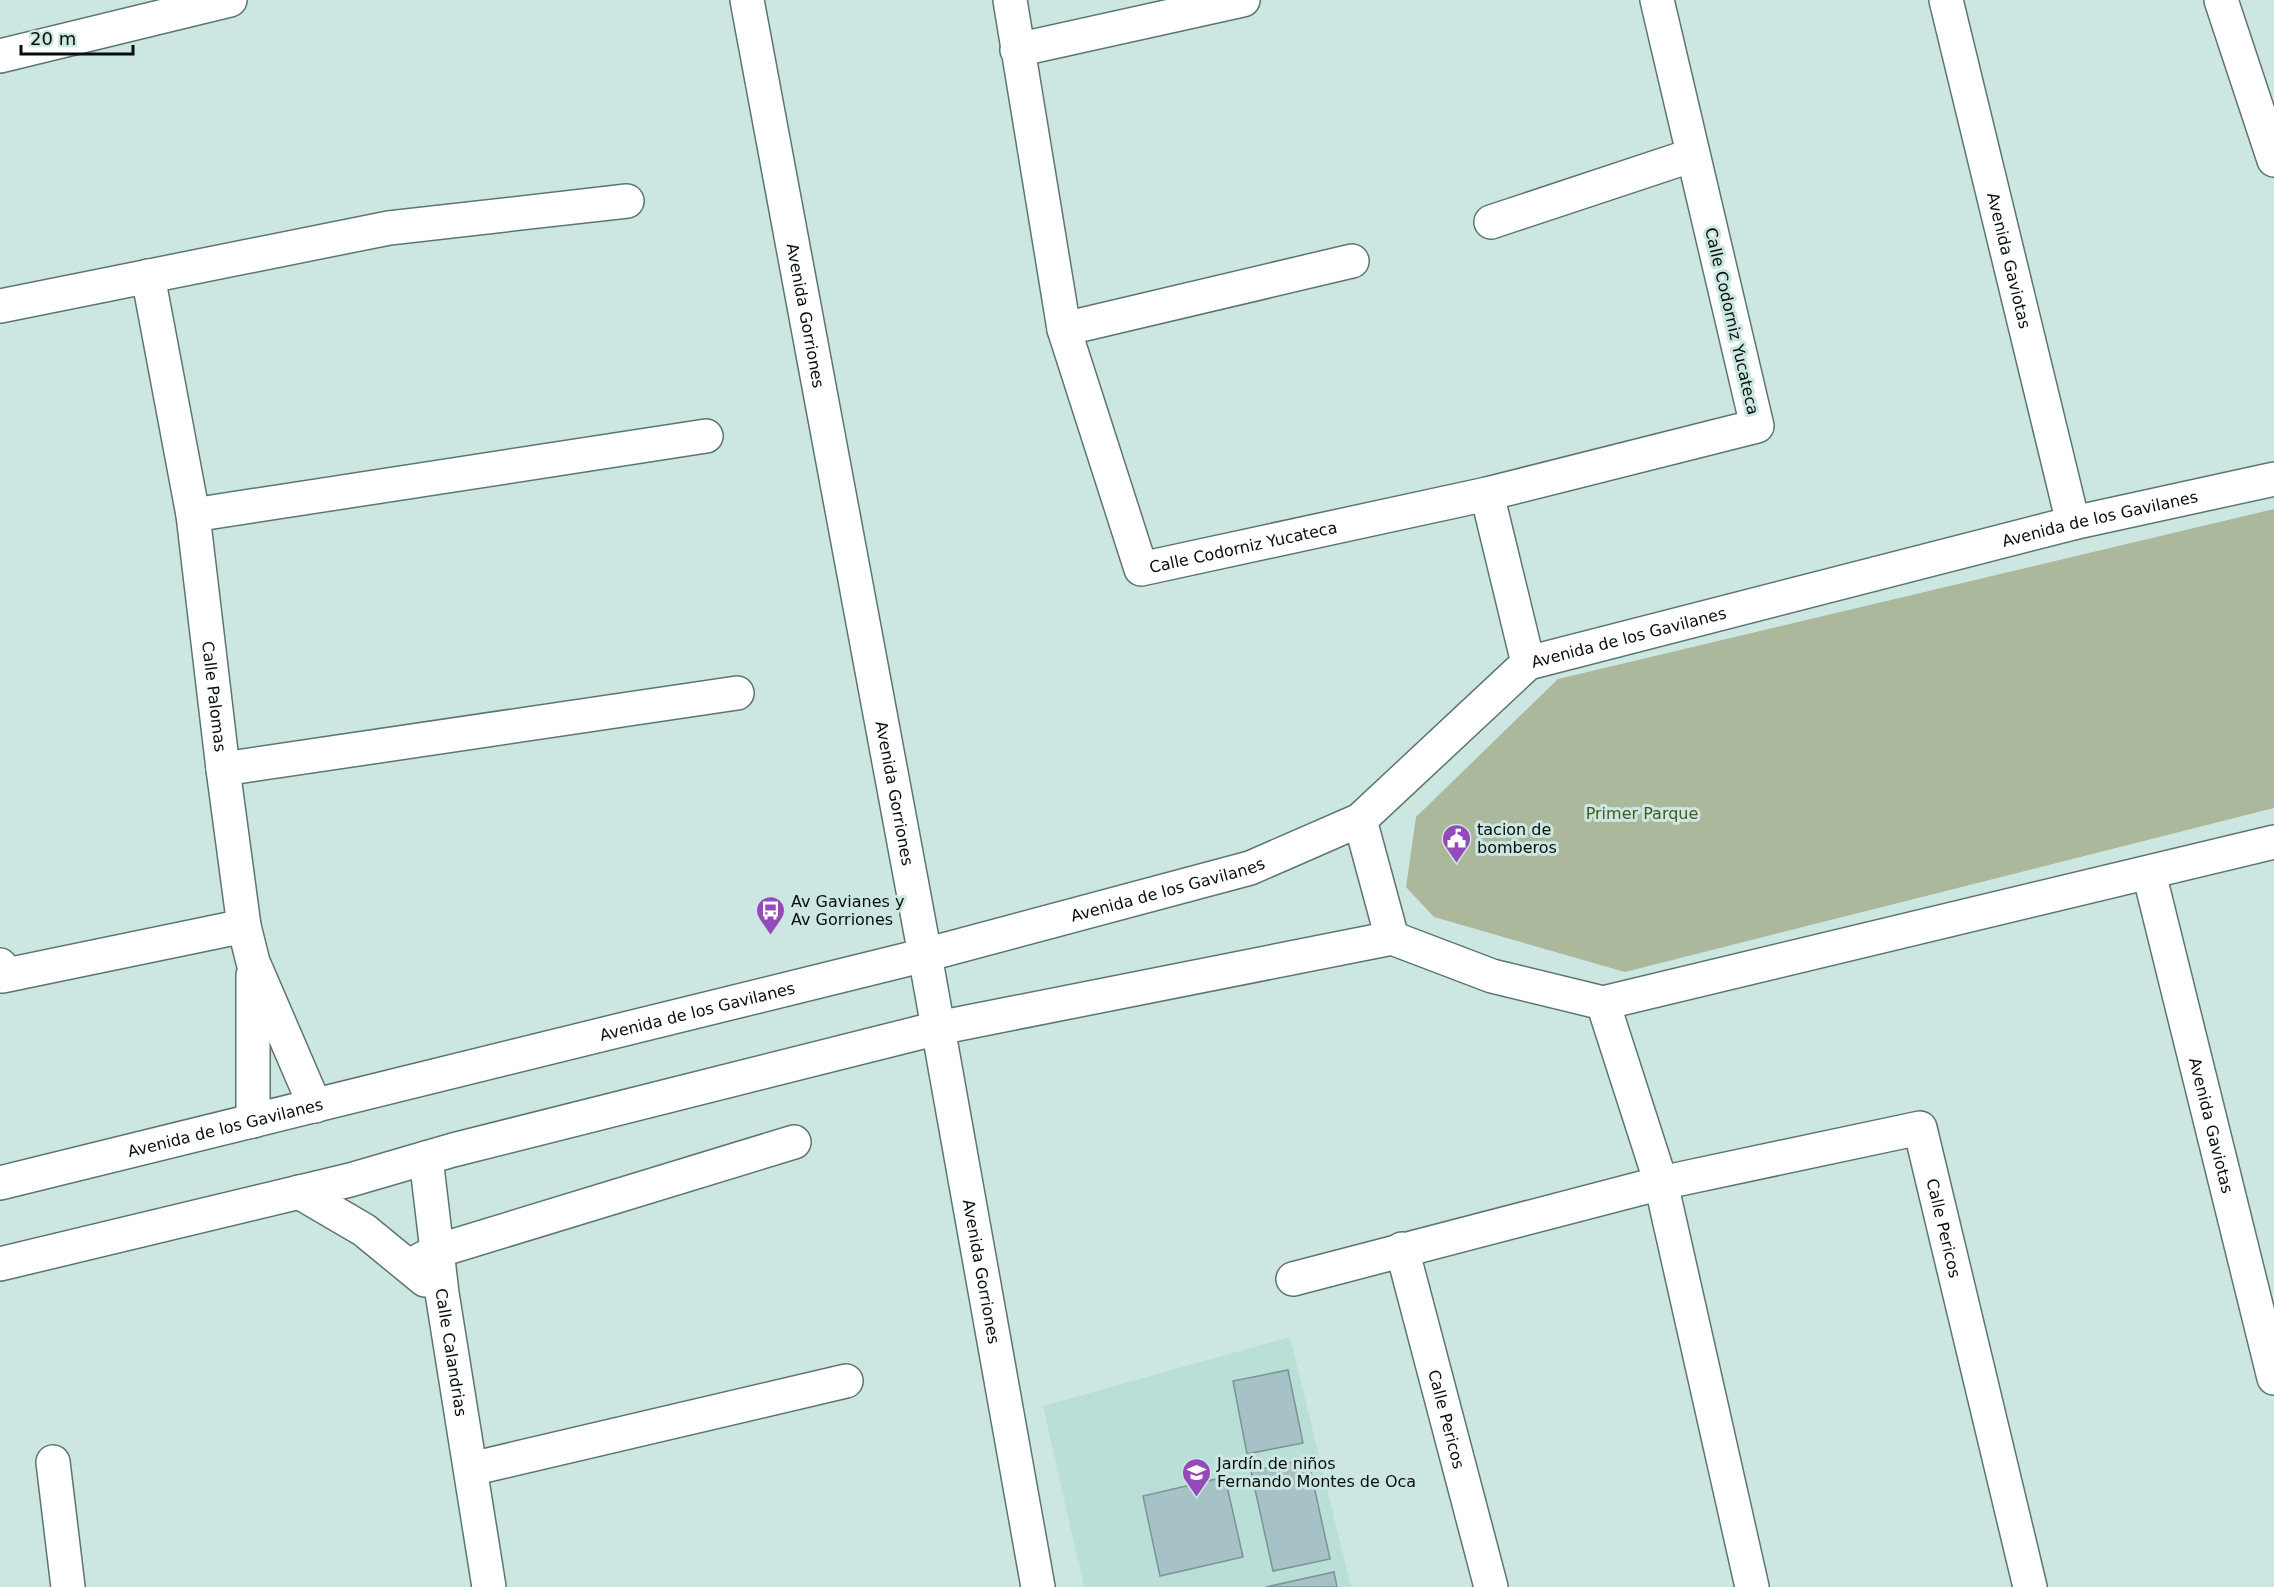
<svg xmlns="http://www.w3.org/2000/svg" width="2274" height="1587" viewBox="0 0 2274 1587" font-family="'DejaVu Sans',sans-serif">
<rect width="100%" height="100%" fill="#cce7e1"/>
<path fill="#badfd7" d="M1290 1337 1351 1587H1084L1043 1406Z"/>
<path fill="#acb89b" d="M2274 509V808L1625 972 1434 917 1406 887 1416 817 1558 679Z"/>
<g fill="#a7c2c6" stroke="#7a9497" stroke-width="1.5">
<path d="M1288 1370 1303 1443 1247 1454 1233 1381Z"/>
<path d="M1308 1459 1330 1559 1273 1571 1251 1471Z"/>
<path d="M1225 1477 1243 1557 1160 1576 1143 1496Z"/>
<path d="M1334 1572 1337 1587H1266Z"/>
</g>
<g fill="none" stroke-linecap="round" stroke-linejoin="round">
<defs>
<g id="minor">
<path id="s1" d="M1010 0 1064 329 1141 569 1487 494 1528 663"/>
<path id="s2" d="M1946 0 2073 523"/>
<path d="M2221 0 2274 160"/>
<path d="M1017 50 1243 0"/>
<path d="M0 56 230 0"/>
<path d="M1491 222 1693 155"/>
<path id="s3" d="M148 276 193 515 223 769 244 926 253 962 315 1106"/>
<path d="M0 306 389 228 627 201"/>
<path d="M1064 329 1352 261"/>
<path d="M1487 494 1757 426 1657 0"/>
<path d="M193 515 706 436"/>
<path d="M223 769 737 693"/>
<path id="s4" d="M2149 873 2274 1378"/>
<path d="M0 965 2 976 244 926"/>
<path d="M253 975V1121"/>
<path d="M1603 1003 1661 1183 1752 1587"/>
<path id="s5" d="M426 1158 442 1293 489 1587"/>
<path d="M299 1192 364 1230 425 1280"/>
<path id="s6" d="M1402 1249 1491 1587"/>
<path d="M409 1266 437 1251 794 1142"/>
<path id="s7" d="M1293 1279 1661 1183 1920 1128 2030 1587"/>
<path d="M53 1462 68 1587"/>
<path d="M471 1469 846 1381"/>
</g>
<g id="tertiary">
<path id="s8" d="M747 0 925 955 1038 1587"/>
</g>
<g id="secondary">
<path d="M1360 820 1392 938"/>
<path id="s9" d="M0 1183 925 955 1250 868 1360 820 1528 663 2073 523 2274 479"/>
<path d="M0 1264 350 1180 453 1150 938 1028 1392 938 1492 976 1603 1003 2274 842"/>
</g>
</defs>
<use href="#minor" stroke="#5d7570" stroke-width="36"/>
<use href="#tertiary" stroke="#5d7570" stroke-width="36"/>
<use href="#secondary" stroke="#5d7570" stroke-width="36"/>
<use href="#minor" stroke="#fff" stroke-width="33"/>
<use href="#tertiary" stroke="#fff" stroke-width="33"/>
<use href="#secondary" stroke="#fff" stroke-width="33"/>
</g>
<defs>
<symbol id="civic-pin" viewBox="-11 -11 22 30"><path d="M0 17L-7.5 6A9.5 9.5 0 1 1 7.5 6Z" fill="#9649ba" stroke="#cce7e1"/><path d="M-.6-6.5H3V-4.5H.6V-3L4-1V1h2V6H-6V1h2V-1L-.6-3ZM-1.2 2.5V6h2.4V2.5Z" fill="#fff"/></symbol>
<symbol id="bus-pin" viewBox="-11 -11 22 30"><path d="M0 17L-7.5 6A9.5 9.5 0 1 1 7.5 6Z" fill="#9649ba" stroke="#cce7e1"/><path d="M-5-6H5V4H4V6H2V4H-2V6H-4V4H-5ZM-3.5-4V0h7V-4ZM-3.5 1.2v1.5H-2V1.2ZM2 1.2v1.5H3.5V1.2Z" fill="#fff"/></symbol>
<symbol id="school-pin" viewBox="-11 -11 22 30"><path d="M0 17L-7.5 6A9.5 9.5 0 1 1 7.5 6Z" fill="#9649ba" stroke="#cce7e1"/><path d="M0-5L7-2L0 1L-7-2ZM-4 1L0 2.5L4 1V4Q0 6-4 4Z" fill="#fff"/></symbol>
</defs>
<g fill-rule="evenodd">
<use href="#civic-pin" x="1440" y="822" width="33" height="45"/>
<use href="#bus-pin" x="754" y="894" width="33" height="45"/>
<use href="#school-pin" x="1180" y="1456" width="33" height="45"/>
</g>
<g text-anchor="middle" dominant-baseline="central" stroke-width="6" stroke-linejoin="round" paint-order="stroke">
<g font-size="16" fill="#060e0d" stroke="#cce7e1">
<text stroke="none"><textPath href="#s2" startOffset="268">Avenida Gaviotas</textPath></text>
<text stroke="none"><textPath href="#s8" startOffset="321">Avenida Gorriones</textPath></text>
<text transform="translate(1732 321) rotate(77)">Calle Codorniz Yucateca</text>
<text stroke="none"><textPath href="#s9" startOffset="2229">Avenida de los Gavilanes</textPath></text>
<text stroke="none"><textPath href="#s1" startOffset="690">Calle Codorniz Yucateca</textPath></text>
<text stroke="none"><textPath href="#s9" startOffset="1743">Avenida de los Gavilanes</textPath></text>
<text stroke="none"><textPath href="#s3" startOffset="426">Calle Palomas</textPath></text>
<text stroke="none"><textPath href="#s8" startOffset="807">Avenida Gorriones</textPath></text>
<text stroke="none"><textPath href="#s9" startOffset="1204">Avenida de los Gavilanes</textPath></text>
<text stroke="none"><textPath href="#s9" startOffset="718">Avenida de los Gavilanes</textPath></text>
<text stroke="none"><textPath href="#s4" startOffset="260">Avenida Gaviotas</textPath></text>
<text stroke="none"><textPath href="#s9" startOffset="232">Avenida de los Gavilanes</textPath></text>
<text stroke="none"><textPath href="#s7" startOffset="748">Calle Pericos</textPath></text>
<text stroke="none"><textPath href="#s8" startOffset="1293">Avenida Gorriones</textPath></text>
<text stroke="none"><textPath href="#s5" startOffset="196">Calle Calandrias</textPath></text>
<text stroke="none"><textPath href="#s6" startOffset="176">Calle Pericos</textPath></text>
</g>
<g font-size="16" fill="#43591e" stroke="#cce7e1">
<text x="1642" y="813">Primer Parque</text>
</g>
<g font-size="16" fill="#060e0d" stroke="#cce7e1" text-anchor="start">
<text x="1477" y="829">tacion de<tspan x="1477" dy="18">bomberos</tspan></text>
<text x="791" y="901">Av Gavianes y<tspan x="791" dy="18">Av Gorriones</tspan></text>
<text x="1217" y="1463">Jardín de niños<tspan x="1217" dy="18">Fernando Montes de Oca</tspan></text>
</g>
</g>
<path d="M21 45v9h112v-9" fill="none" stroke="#060e0d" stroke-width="3"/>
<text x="30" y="45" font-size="18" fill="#060e0d" stroke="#cce7e1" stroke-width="4.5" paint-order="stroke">20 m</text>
</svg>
